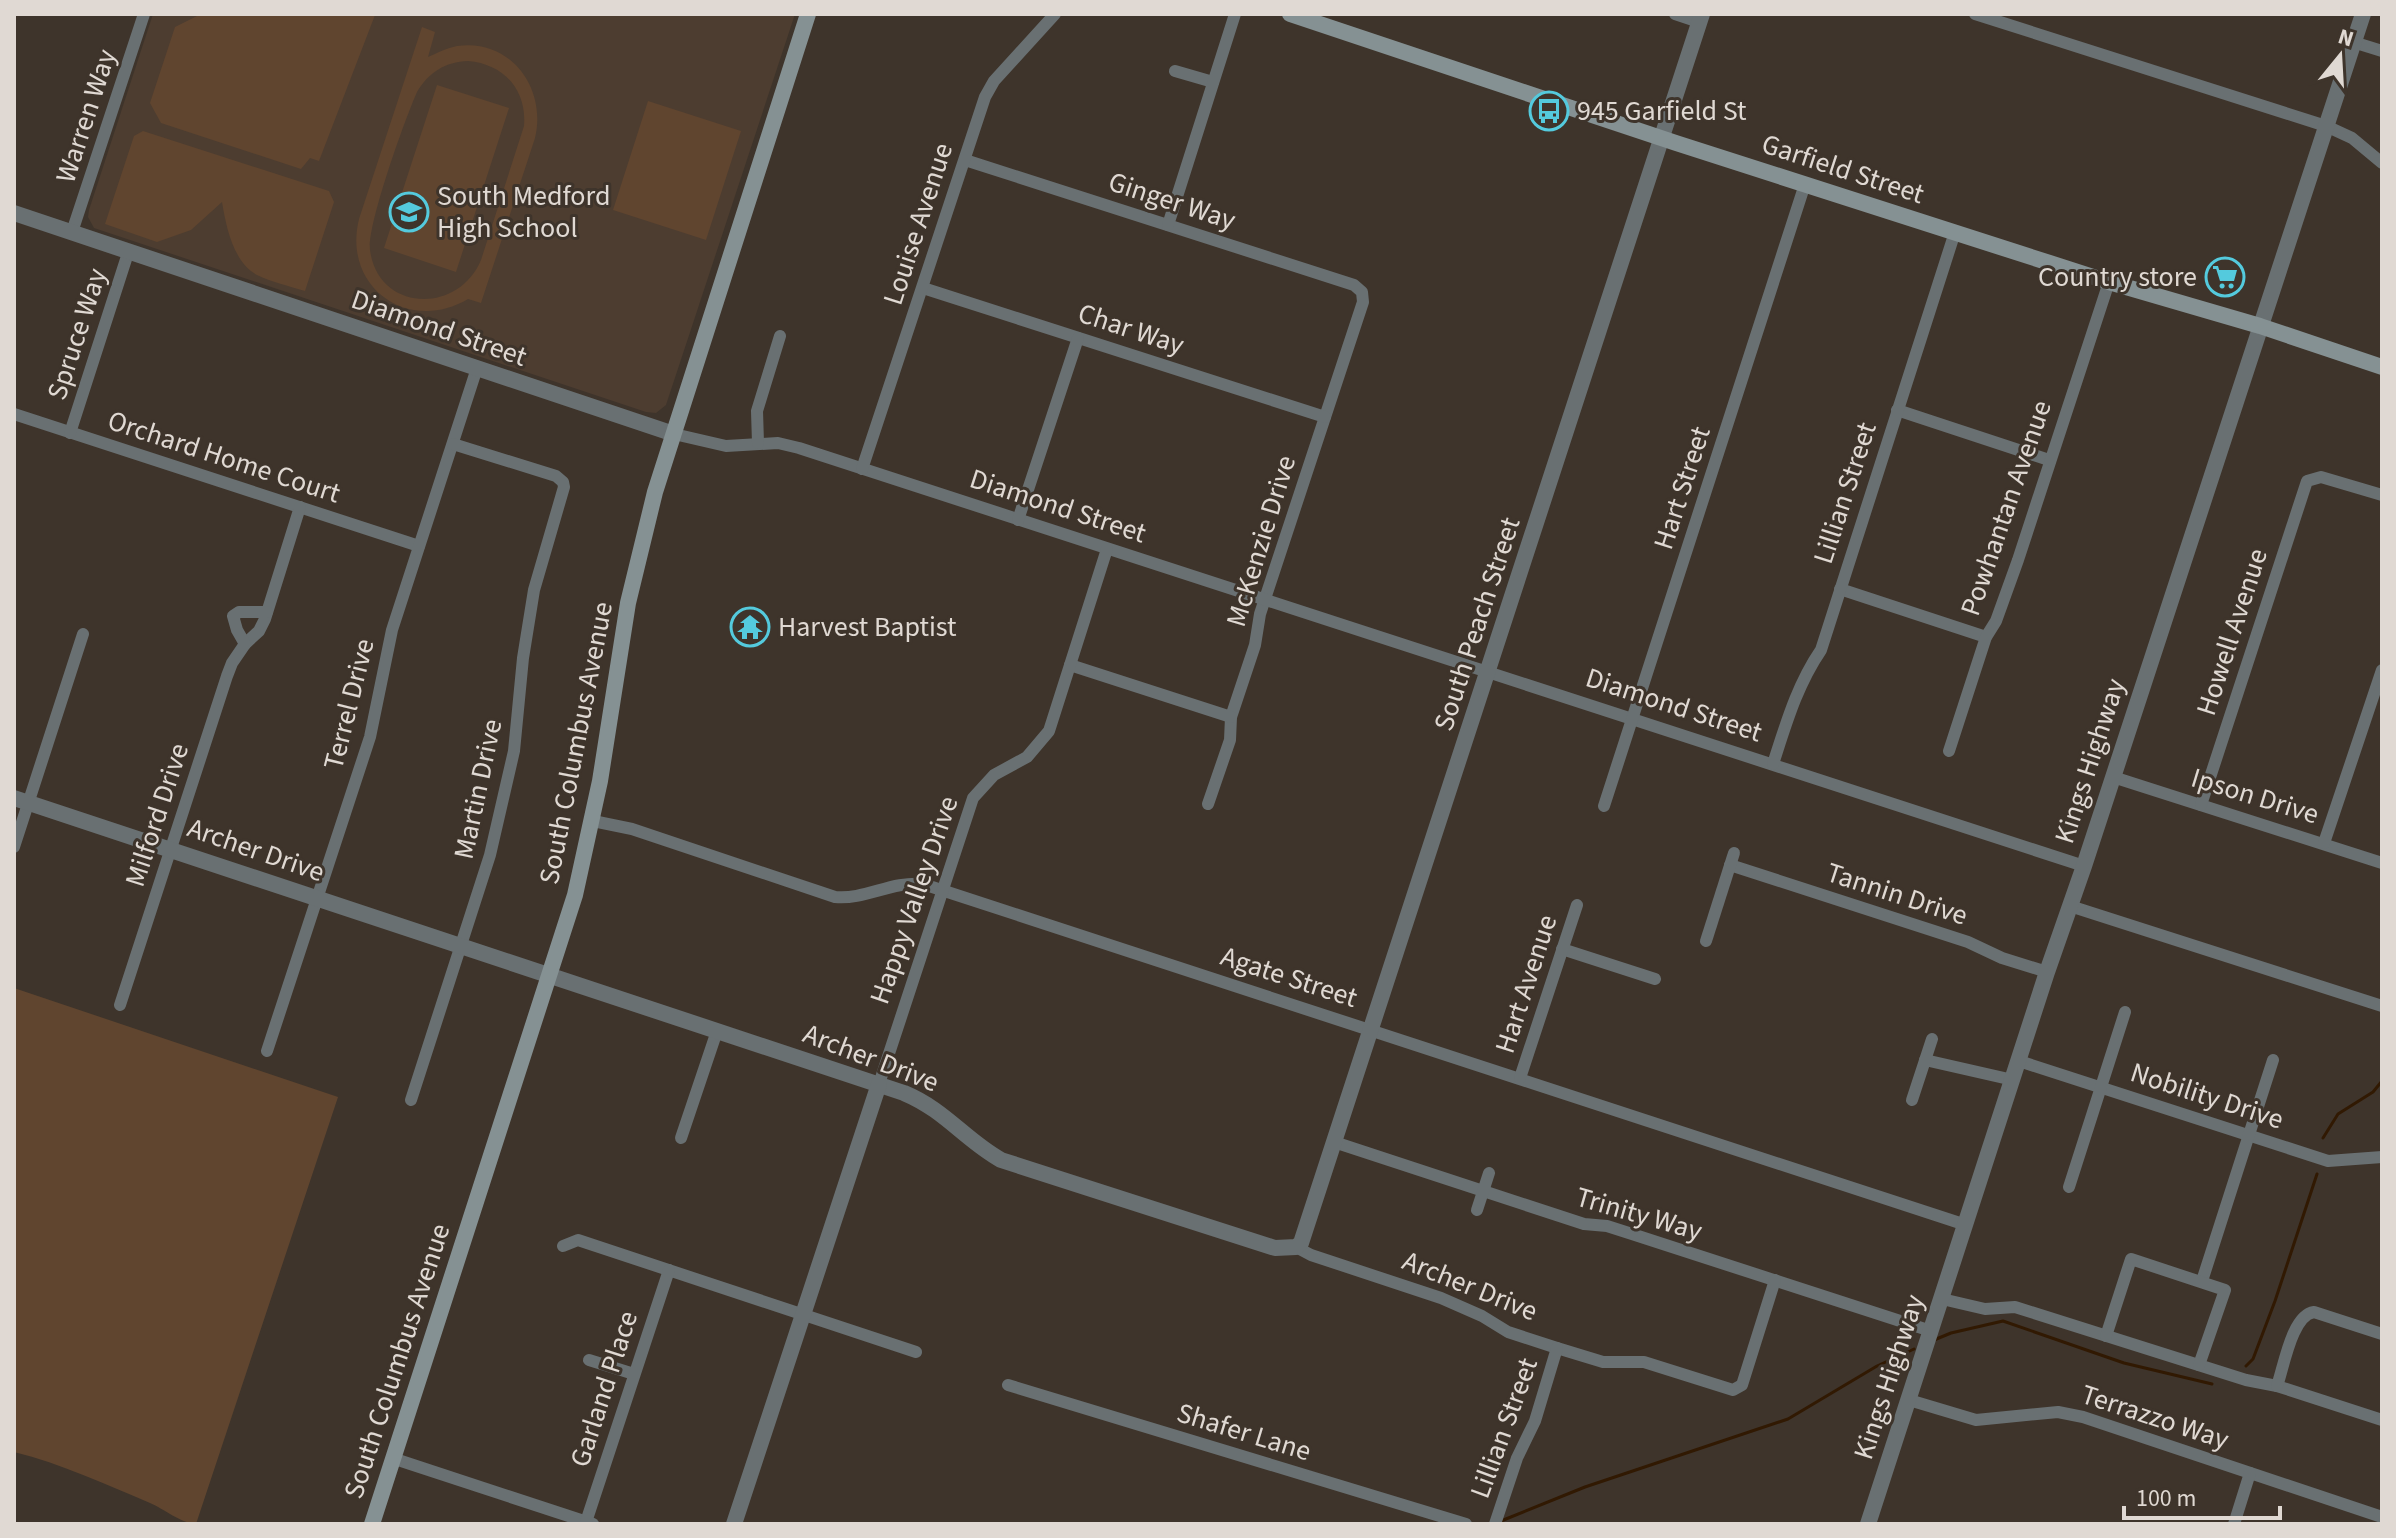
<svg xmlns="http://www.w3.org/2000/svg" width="2396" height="1538" viewBox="0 0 2396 1538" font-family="'Source Sans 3',sans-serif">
<rect width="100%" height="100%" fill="#3e342b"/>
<path fill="#4d3d30" d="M153 14H795L666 405 656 413 646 412 94 228 88 217 89 210Z"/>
<g fill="#60452f" fill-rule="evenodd">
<path d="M201 14 375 15 319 161 310 158 301 169 161 123 150 103 175 27Z"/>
<path d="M422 27 435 32 428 57C437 53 447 48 457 46 511 38 547 89 535 138L481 303 468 299C409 334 342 288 359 219ZM468 61C504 64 527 90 524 126L481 260C458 315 378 312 370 250 367 225 405 119 417 92 429 72 445 62 468 61Z"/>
<path d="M437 85 509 108 456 272 384 248Z"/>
<path d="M648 101 741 131 706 240 613 210Z"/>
<path d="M143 131 329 191 334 202 305 291C289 286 271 282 257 275 233 262 226 226 222 202L191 230 157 242 105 224 134 136Z"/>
<path d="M14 988 338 1097 196 1524C181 1523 164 1509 150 1503 105 1484 62 1464 14 1452Z"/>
</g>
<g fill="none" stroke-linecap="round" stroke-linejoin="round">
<g stroke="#311902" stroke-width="3">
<path d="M2323 1138 2338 1114 2373 1092 2382 1081"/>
<path d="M1934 1340 1951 1333 2003 1321 2124 1363 2212 1384"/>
<path d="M2246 1366 2253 1359 2275 1301 2317 1174"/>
<path d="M1501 1521 1585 1487 1788 1419 1877 1366 1914 1349"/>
</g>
<g stroke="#697072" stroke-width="12">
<path d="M1675 14 1699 22"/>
<path d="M1975 14 2326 126 2352 138 2382 163"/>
<path d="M2353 42 2382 51"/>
<path d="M1175 71 1213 82"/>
<path d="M965 160 1354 285 1362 292 1363 302 1260 614 1255 645 1231 717 1230 740 1208 804"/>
<path d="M1168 225 1235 14"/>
<path d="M72 232 144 14"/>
<path d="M923 288 1325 417"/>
<path d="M1897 410 2049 460"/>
<path d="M14 414 419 546"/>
<path d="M70 433 129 250"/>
<path d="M674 434 726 446 778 443 799 448 2084 866"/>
<path d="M758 443 757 411 780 336"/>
<path d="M862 469 985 97 994 81 1055 14"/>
<path d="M1018 520 1078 338"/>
<path d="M1840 589 1986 637"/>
<path d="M245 644 259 631 265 619 300 507"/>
<path d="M1070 665 1231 717"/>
<path d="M1949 751 1986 637 1996 621 2018 560 2109 282"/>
<path d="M1773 764C1786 724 1797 685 1821 650L1955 232"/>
<path d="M2113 777 2382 863"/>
<path d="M2201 805 2307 481 2321 477 2382 495"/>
<path d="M1604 806 1805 184"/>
<path d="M593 821 632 829 835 897C865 900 891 881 923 884L1966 1225"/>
<path d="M2324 843 2382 670"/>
<path d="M14 847 83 634"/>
<path d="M1730 865 1968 942 2002 958 2047 972"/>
<path d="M2070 906 2382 1006"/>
<path d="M1706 941 1734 853"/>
<path d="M1562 949 1655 979"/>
<path d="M120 1005 227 676 232 663 245 644 237 630 233 616 239 612H267"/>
<path d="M267 1051 370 737 392 630 477 368"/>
<path d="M1925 1060 2013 1080"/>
<path d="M2019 1061 2328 1161 2382 1157"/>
<path d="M1520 1078 1577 905"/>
<path d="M879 1084 973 798 994 775 1027 757 1049 731 1107 549"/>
<path d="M411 1100 490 855 514 751 523 658 534 590 564 487 563 482 556 476 453 444"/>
<path d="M1912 1100 1932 1039"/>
<path d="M681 1138 717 1031"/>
<path d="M1334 1142 1584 1224 1607 1226 1632 1234 1931 1331"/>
<path d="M2069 1187 2125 1012"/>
<path d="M1477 1210 1489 1173"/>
<path d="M563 1246 578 1240 916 1352"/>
<path d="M1296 1247 1311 1255 1441 1298 1482 1316 1508 1332 1557 1348 1603 1362H1644L1733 1390 1742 1385 1775 1280"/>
<path d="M2202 1281 2273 1060"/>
<path d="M1942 1299 1985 1309 2015 1307 2246 1380 2277 1386 2382 1420"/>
<path d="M2106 1336 2131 1259 2225 1290 2199 1365"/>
<path d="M589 1360 634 1374"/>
<path d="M1008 1385 1466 1524"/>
<path d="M2277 1386C2284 1366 2292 1315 2314 1312L2382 1334"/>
<path d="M1909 1400 1976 1420 2058 1412 2083 1417 2382 1517"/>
<path d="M392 1458 593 1524"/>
<path d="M586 1522 669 1270"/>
<path d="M1495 1524 1517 1458 1535 1421 1557 1348"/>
<path d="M2234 1524 2250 1473"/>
</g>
<g stroke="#697072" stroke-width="16">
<path d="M14 213 674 434"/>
<path d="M14 798 904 1093C945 1110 965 1140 1001 1160L1275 1248 1296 1247 1301 1243 1702 14"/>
<path d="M734 1524 879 1084"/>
<path d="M1868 1524 2047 972 2084 866 2363 14"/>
</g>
<g stroke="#859193" stroke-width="16">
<path d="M1290 14 1676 143 2109 282 2260 326 2382 367"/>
<path d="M372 1524 575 895 600 781 628 603 655 492 808 14"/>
</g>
</g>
<defs>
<symbol id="bus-ring" viewBox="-11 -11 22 22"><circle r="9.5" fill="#3e342b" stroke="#54cadd" stroke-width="1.5"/><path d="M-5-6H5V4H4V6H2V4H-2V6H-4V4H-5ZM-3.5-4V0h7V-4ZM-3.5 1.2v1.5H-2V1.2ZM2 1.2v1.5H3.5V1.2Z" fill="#54cadd"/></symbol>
<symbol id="school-ring" viewBox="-11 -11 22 22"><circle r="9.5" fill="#3e342b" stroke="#54cadd" stroke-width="1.5"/><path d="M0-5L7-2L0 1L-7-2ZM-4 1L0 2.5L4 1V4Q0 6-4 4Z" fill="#54cadd"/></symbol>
<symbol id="supermarket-ring" viewBox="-11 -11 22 22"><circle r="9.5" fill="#3e342b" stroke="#54cadd" stroke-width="1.5"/><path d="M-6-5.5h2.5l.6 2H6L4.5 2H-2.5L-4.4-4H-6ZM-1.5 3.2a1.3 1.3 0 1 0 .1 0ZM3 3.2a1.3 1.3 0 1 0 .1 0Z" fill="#54cadd"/></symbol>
<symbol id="temple-ring" viewBox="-11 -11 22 22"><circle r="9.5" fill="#3e342b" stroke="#54cadd" stroke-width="1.5"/><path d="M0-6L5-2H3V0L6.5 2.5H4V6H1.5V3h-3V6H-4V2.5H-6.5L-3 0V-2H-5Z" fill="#54cadd"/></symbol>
</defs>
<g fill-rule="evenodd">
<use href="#bus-ring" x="1527" y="89" width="44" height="44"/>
<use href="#school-ring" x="387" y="190" width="44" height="44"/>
<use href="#supermarket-ring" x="2203" y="255" width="44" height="44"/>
<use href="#temple-ring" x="728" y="605" width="44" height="44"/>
</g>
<g text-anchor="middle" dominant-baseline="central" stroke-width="6" stroke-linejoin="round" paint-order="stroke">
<g font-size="28" fill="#e0d9d3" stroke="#3e342b" text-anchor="start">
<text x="1577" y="111">945 Garfield St</text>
<text x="437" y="196">South Medford<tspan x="437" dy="32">High School</tspan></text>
<text x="2197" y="277" text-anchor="end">Country store</text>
<text x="778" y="627">Harvest Baptist</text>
</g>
<g font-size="28" fill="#e0d9d3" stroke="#3e342b">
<text transform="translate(86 116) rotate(-72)">Warren Way</text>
<text transform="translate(1843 169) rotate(18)">Garfield Street</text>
<text transform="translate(1172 201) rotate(18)">Ginger Way</text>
<text transform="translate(918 224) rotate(-72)">Louise Avenue</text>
<text transform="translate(439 328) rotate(19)">Diamond Street</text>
<text transform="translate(1131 329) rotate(18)">Char Way</text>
<text transform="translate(77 334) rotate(-72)">Spruce Way</text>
<text transform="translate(224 457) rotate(18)">Orchard Home Court</text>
<text transform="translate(1682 488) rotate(-72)">Hart Street</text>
<text transform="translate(1845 493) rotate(-72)">Lillian Street</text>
<text transform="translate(1058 506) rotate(18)">Diamond Street</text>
<text transform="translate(2006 508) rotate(-71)">Powhantan Avenue</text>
<text transform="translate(1261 541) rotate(-73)">McKenzie Drive</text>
<text transform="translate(1477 624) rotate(-72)">South Peach Street</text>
<text transform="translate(2232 632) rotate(-72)">Howell Avenue</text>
<text transform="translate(349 704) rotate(-76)">Terrel Drive</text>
<text transform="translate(1674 705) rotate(18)">Diamond Street</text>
<text transform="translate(576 743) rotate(-79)">South Columbus Avenue</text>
<text transform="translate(2090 761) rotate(-72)">Kings Highway</text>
<text transform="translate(478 789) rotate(-78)">Martin Drive</text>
<text transform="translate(2255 796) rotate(17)">Ipson Drive</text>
<text transform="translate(157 815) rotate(-72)">Milford Drive</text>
<text transform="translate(256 850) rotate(19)">Archer Drive</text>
<text transform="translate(1897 894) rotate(18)">Tannin Drive</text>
<text transform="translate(914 900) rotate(-71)">Happy Valley Drive</text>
<text transform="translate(1289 977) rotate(18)">Agate Street</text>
<text transform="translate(1526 984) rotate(-72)">Hart Avenue</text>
<text transform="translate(871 1058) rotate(21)">Archer Drive</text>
<text transform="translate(2207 1096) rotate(18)">Nobility Drive</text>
<text transform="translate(1639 1214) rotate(16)">Trinity Way</text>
<text transform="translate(1470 1286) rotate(22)">Archer Drive</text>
<text transform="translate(397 1361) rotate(-72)">South Columbus Avenue</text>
<text transform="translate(1889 1377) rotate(-72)">Kings Highway</text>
<text transform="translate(604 1389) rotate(-72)">Garland Place</text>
<text transform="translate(2155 1417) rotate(18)">Terrazzo Way</text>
<text transform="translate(1504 1428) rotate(-70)">Lillian Street</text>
<text transform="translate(1244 1432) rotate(17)">Shafer Lane</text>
</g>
</g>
<rect width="2396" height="1538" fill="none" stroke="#e0d9d3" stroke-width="32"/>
<g transform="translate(2340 56) rotate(18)" stroke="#3e342b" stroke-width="6" paint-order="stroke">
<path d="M0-6L14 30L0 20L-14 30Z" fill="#e0d9d3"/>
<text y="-12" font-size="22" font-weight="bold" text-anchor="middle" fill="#e0d9d3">N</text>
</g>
<path d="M2124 1506v12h156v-12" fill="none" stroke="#e0d9d3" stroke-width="4"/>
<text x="2136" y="1506" font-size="24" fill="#e0d9d3" stroke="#3e342b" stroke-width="6" paint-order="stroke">100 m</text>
</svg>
